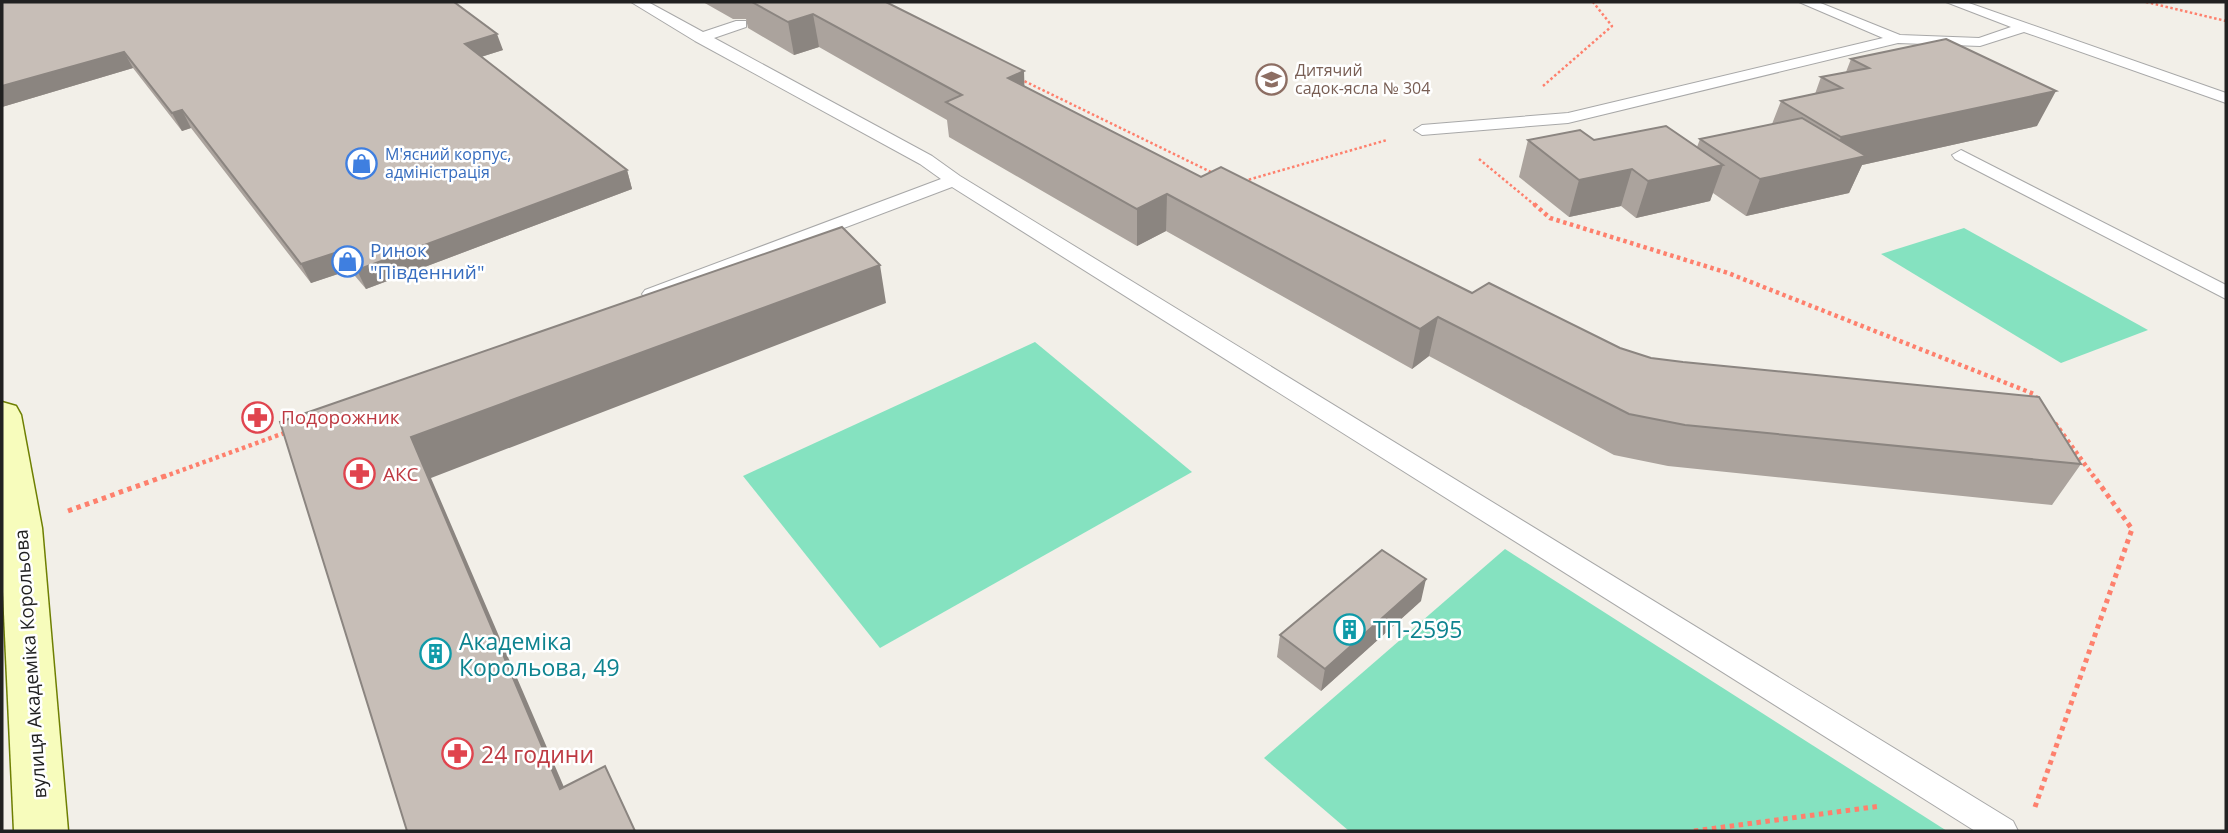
<svg xmlns="http://www.w3.org/2000/svg" width="2228" height="833" viewBox="0 0 2228 833" font-family="'Open Sans',sans-serif">
<rect width="100%" height="100%" fill="#f2efe8"/>
<g fill="#85e2c0">
<path d="M1964 228 2148 330 2061 363 1881 254Z"/>
<path d="M1035 342 1192 472 880 648 743 476Z"/>
<path d="M1505 549 1947 831H1349L1264 758Z"/>
</g>
<g fill="none" stroke-linecap="round" stroke-linejoin="round">
<defs>
<g id="service">
<path d="M631 2H648L703 32 736 21H746V27L714 38 932 156 960 176 2013 821 2018 831H1975L952 187 659 298H645L642 294 645 290 941 179 920 164 695 41Z"/>
<path d="M1799 2H1818L1900 35 1979 38 2011 27 1946 2H1966L2226 93V103L2024 32 1980 46 1898 43 1568 123 1422 135 1414 130 1422 125 1568 113 1883 38Z"/>
<path d="M1961 150 2226 285V299L1955 159 1952 155Z"/>
</g>
<path id="secondary" d="M2 402 16 406 21 415 42 528 68 831H14L2 570Z"/>
</defs>
<use href="#service" stroke="#a8a8a8" stroke-width="2"/>
<use href="#secondary" stroke="#6e7f02" stroke-width="3"/>
<g stroke="#fe806d" stroke-width="2.5" stroke-dasharray="2.5 2.5" stroke-linecap="butt">
<path d="M2146 2 2226 21"/>
<path d="M1020 79 1213 173"/>
<path d="M1543 86 1612 26 1593 2"/>
<path d="M1479 159 1536 206"/>
<path d="M1244 181 1387 140"/>
</g>
<g stroke="#fe806d" stroke-width="4.5" stroke-dasharray="3.5 3.5" stroke-linecap="butt">
<path d="M1534 204 1550 218 1728 273 2034 394 2037 399"/>
<path d="M2055 423 2094 477"/>
<path d="M163 477 287 432"/>
</g>
<g stroke="#fe806d" stroke-width="5" stroke-dasharray="4.5 4.5" stroke-linecap="butt">
<path d="M68 511 168 475"/>
<path d="M2035 807 2132 529 2093 475"/>
<path d="M1694 831 1881 806"/>
</g>
<use href="#service" fill="#fff" fill-rule="evenodd"/>
<use href="#secondary" fill="#f7fcbc" fill-rule="evenodd"/>
</g>
<g fill="#aba39d">
<path d="M2 2 455 3 503 50 481 57 627 170 632 189 366 289 350 270 311 283 191 128 182 131 133 68 2 107Z"/>
<path d="M703 2H886L1024 86 1201 177 1472 293 1620 348 1651 358 2081 464 2052 505 1668 466 1614 455 1429 356 1412 369 1166 231 1137 246 949 137 947 120 819 47 794 55 748 28 746 19H733Z"/>
<path d="M1851 59 2037 126 1862 165 1849 193 1746 216 1713 193 1710 201 1636 218 1621 206 1569 217 1519 177 1528 140H1594L1697 147 1700 139 1772 124 1781 101 1815 94 1821 77 1846 72Z"/>
<path d="M1421 601 1321 691 1277 657 1280 635Z"/>
</g>
<g fill="#8b8580">
<path d="M813 14 819 47 794 55 788 22Z"/>
<path d="M497 34 503 50 471 60 465 44Z"/>
<path d="M124 52 133 68 2 107V86Z"/>
<path d="M1024 71 1025 106 1008 78Z"/>
<path d="M2056 91 2037 126 1862 165 1849 193 1746 216 1760 179 1829 164 1841 137Z"/>
<path d="M182 110 191 128 182 131 172 113Z"/>
<path d="M1723 165 1710 201 1636 218 1648 181Z"/>
<path d="M1632 169 1621 206 1569 217 1579 180Z"/>
<path d="M627 170 632 189 366 289 357 270Z"/>
<path d="M1167 194 1166 231 1137 246V209Z"/>
<path d="M341 251 350 270 311 283 301 264Z"/>
<path d="M880 265 886 303 431 478 582 829 560 789 411 437Z"/>
<path d="M1438 317 1429 356 1412 369 1420 329Z"/>
<path d="M1426 579 1421 601 1321 691 1325 669Z"/>
</g>
<g fill="#c7beb7" stroke="#8b8580" stroke-width="2">
<path d="M2 2H454L497 34 465 44 627 170 357 270 341 251 301 264 182 110 172 113 124 52 2 86Z"/>
<path d="M752 2H886L1024 71 1008 78 1201 177 1221 167 1472 293 1489 283 1620 348 1651 358 1683 362 2039 397 2081 464 1685 425 1629 414 1438 317 1420 329 1167 194 1137 209 946 102 962 95 813 14 788 22Z"/>
<path d="M1946 39 2056 91 1841 137 1781 101 1842 88 1821 77 1869 68 1851 59Z"/>
<path d="M1802 118 1866 156 1760 179 1700 139Z"/>
<path d="M1666 126 1723 165 1648 181 1632 169 1579 180 1528 140 1580 130 1594 140Z"/>
<path d="M842 227 880 265 411 437 560 789 605 766 635 831H407L280 422Z"/>
<path d="M1382 550 1426 579 1325 669 1280 635Z"/>
</g>
<defs>
<symbol id="school-ring" viewBox="-11 -11 22 22"><circle r="9.5" fill="#fff" stroke="#8d6e63" stroke-width="1.5"/><path d="M0-5L7-2L0 1L-7-2ZM-4 1L0 2.5L4 1V4Q0 6-4 4Z" fill="#8d6e63"/></symbol>
<symbol id="shop-ring" viewBox="-11 -11 22 22"><circle r="9.5" fill="#fff" stroke="#3f7fe0" stroke-width="1.5"/><path d="M-5-2.5h2.3a2.7 3.5 0 0 1 5.4 0H5L5.5 6h-11ZM-1.5-2.5h3a1.5 2.3 0 0 0-3 0Z" fill="#3f7fe0"/></symbol>
<symbol id="pharmacy-ring" viewBox="-11 -11 22 22"><circle r="9.5" fill="#fff" stroke="#e0444e" stroke-width="1.5"/><path d="M-2-6h4v4h4v4h-4v4h-4v-4h-4v-4h4Z" fill="#e0444e"/></symbol>
<symbol id="building-ring" viewBox="-11 -11 22 22"><circle r="9.5" fill="#fff" stroke="#0f9aa8" stroke-width="1.5"/><path d="M-4-6H4V6H1V3H-1V6H-4ZM-2.5-4.3h1.7v1.8h-1.7ZM.8-4.3h1.7v1.8H.8ZM-2.5-1h1.7V.8h-1.7ZM.8-1h1.7V.8H.8Z" fill="#0f9aa8"/></symbol>
</defs>
<g fill-rule="evenodd">
<use href="#school-ring" x="1254" y="62" width="35" height="35"/>
<use href="#shop-ring" x="344" y="146" width="35" height="35"/>
<use href="#shop-ring" x="330" y="244" width="35" height="35"/>
<use href="#pharmacy-ring" x="240" y="400" width="35" height="35"/>
<use href="#pharmacy-ring" x="342" y="456" width="35" height="35"/>
<use href="#building-ring" x="1332" y="612" width="35" height="35"/>
<use href="#building-ring" x="418" y="636" width="35" height="35"/>
<use href="#pharmacy-ring" x="440" y="736" width="35" height="35"/>
</g>
<g text-anchor="middle" dominant-baseline="central" stroke-width="5" stroke-linejoin="round" paint-order="stroke">
<g font-size="16" fill="#785e54" stroke="#fff" text-anchor="start">
<text x="1295" y="70">Дитячий<tspan x="1295" dy="18">садок-ясла № 304</tspan></text>
</g>
<g font-size="16" fill="#366cbe" stroke="#fff" text-anchor="start">
<text x="385" y="154">М'ясний корпус,<tspan x="385" dy="18">адміністрація</tspan></text>
</g>
<g font-size="19" fill="#366cbe" stroke="#fff" text-anchor="start">
<text x="370" y="250">Ринок<tspan x="370" dy="22">"Південний"</tspan></text>
</g>
<g font-size="19" fill="#be3a42" stroke="#fff" text-anchor="start">
<text x="281" y="417">Подорожник</text>
<text x="383" y="474">АКС</text>
</g>
<g font-size="19" fill="#212121" stroke="#fff">
<text transform="translate(30 664) rotate(-94)">вулиця Академіка Корольова</text>
</g>
<g font-size="23" fill="#0d838f" stroke="#fff" text-anchor="start">
<text x="1373" y="629">ТП-2595</text>
<text x="459" y="641">Академіка<tspan x="459" dy="26">Корольова, 49</tspan></text>
</g>
<g font-size="23" fill="#be3a42" stroke="#fff" text-anchor="start">
<text x="481" y="754">24 години</text>
</g>
</g>
<rect width="2228" height="833" fill="none" stroke="#212121" stroke-width="7"/>
</svg>
